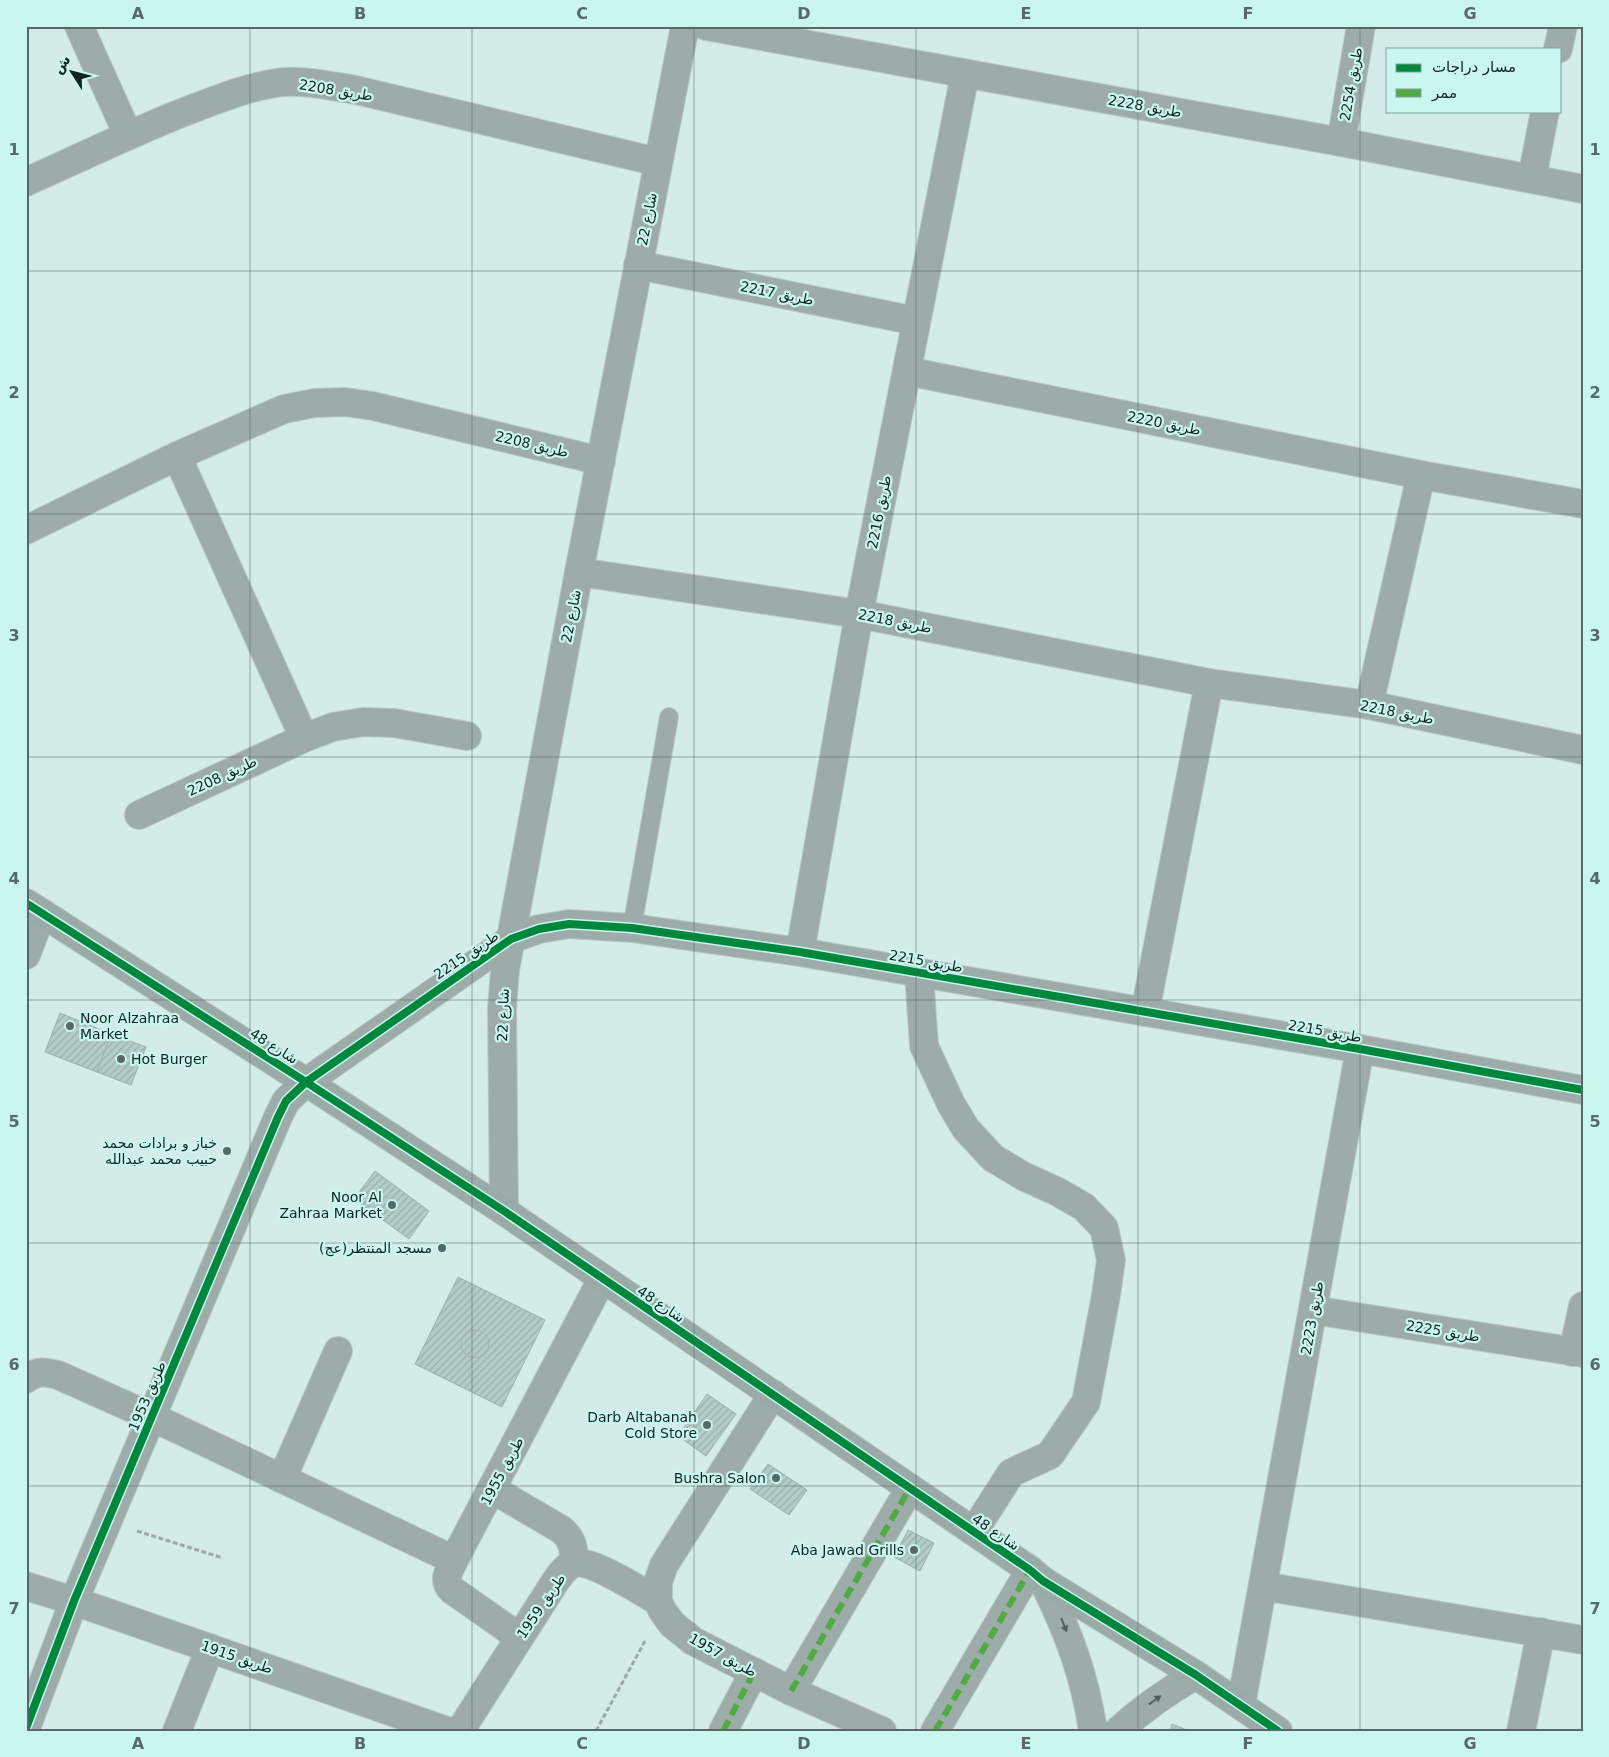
<svg xmlns="http://www.w3.org/2000/svg" width="1609" height="1757" viewBox="0 0 1609 1757" font-family="'DejaVu Sans',Cairo,sans-serif">
<defs>
<pattern id="building-hatch" width="6" height="6" patternUnits="userSpaceOnUse" patternTransform="scale(1.25)"><rect width="6" height="6" fill="#b4ccc7"/><path d="M-1 1l2-2M0 6l6-6M5 7l2-2" fill="none" stroke="#9aafab"/></pattern>
</defs>
<rect width="100%" height="100%" fill="#d4ece7"/>
<g fill="url(#building-hatch)" stroke="#9eb0ad">
<path d="M60 1013 111 1034 97 1072 45 1052Z"/>
<path d="M111 1034 146 1047 131 1085 97 1072Z"/>
<path d="M375 1171 429 1211 409 1239 354 1199Z"/>
<path d="M458 1277 545 1320 502 1407 415 1364Z"/>
<circle cx="475" cy="1344" r="14"/>
<path d="M707 1394 736 1414 706 1456 678 1436Z"/>
<path d="M768 1464 807 1490 789 1515 750 1489Z"/>
<path d="M908 1530 934 1543 920 1571 894 1557Z"/>
<path d="M1172 1724 1189 1731H1170Z"/>
</g>
<g fill="none" stroke-linecap="round" stroke-linejoin="round">
<defs>
<path id="lane" d="M632 928 669 717"/>
<g id="street">
<path d="M79 26 128 135"/>
<path d="M706 26 1341 142 1583 189"/>
<path d="M1558 49 1563 26"/>
<path d="M1341 142 1361 26"/>
<path d="M1532 178 1545 111"/>
<path d="M26 182C77 159 127 135 179 114 211 102 243 88 276 83 302 79 330 86 356 90L658 162"/>
<path d="M638 265 916 321"/>
<path d="M907 371 1421 475 1583 504"/>
<path d="M177 456 304 738"/>
<path d="M26 530 177 456 284 409 315 403 345 402 373 406 601 461"/>
<path d="M579 572 859 614 1209 683 1369 705 1583 750"/>
<path d="M1369 705 1421 475"/>
<path d="M139 815 304 738 333 727 363 722 394 723 467 736"/>
<path d="M800 952 859 614 965 74"/>
<path d="M26 955 42 913"/>
<path d="M919 973 924 1046 951 1104 966 1129 993 1158 1023 1176 1058 1192 1084 1207 1104 1228 1111 1260 1106 1295 1086 1402 1050 1455 1011 1473 974 1531"/>
<path d="M1145 1012 1209 683"/>
<path d="M504 1211 502 1009 505 970 579 572 685 26"/>
<path d="M1313 1310 1583 1353"/>
<path d="M1573 1352 1583 1306"/>
<path d="M26 1379C37 1370 46 1372 58 1375L152 1417 454 1560"/>
<path d="M773 1394 664 1565 658 1582V1601L662 1610 672 1624 693 1641 791 1691 882 1731"/>
<path d="M282 1479 338 1351"/>
<path d="M492 1489 562 1530C573 1540 574 1549 574 1563"/>
<path d="M1043 1581C1068 1631 1085 1676 1093 1731"/>
<path d="M26 1586 74 1601 447 1731"/>
<path d="M1263 1586 1583 1640"/>
<path d="M519 1637 452 1590C442 1580 449 1571 454 1560L602 1279"/>
<path d="M791 1691 910 1488"/>
<path d="M1241 1705 1360 1049"/>
<path d="M26 1728 74 1601 278 1117 286 1101 306 1082 511 939 539 929 569 924 632 928 800 952 1360 1049 1583 1090"/>
<path d="M177 1731 210 1648"/>
<path d="M460 1731 555 1582C560 1575 566 1566 574 1563 591 1559 642 1592 658 1601"/>
<path d="M723 1731 754 1672"/>
<path d="M935 1731 1030 1570"/>
<path d="M1118 1731C1142 1709 1168 1691 1196 1675"/>
<path d="M1521 1731 1541 1632"/>
</g>
<path id="secondary" d="M26 903 306 1082 504 1211 1030 1570 1043 1581 1196 1675 1278 1731"/>
</defs>
<use href="#lane" stroke="#b7c9c5" stroke-width="20"/>
<use href="#street" stroke="#b7c9c5" stroke-width="30"/>
<use href="#secondary" stroke="#b7c9c5" stroke-width="30"/>
<g stroke="#9daba7" stroke-width="3" stroke-dasharray="5 2.5" stroke-linecap="butt">
<path d="M137 1531 223 1558"/>
<path d="M596 1731 645 1641"/>
</g>
<use href="#lane" stroke="#9eaca9" stroke-width="18"/>
<use href="#street" stroke="#9eaca9" stroke-width="28"/>
<use href="#secondary" stroke="#9aaba7" stroke-width="28"/>
<g stroke="#51aa43" stroke-width="6" stroke-dasharray="12 6" stroke-linecap="butt">
<path d="M791 1691 910 1488"/>
<path d="M723 1731 754 1672"/>
<path d="M935 1731 1030 1570"/>
</g>
<defs>
<g id="cycleway">
<path d="M26 903 306 1082 504 1211 1030 1570 1043 1581 1196 1675 1278 1731"/>
<path d="M26 1728 74 1601 278 1117 286 1101 306 1082 511 939 539 929 569 924 632 928 800 952 1360 1049 1583 1090"/>
</g>
</defs>
<use href="#cycleway" stroke="#c9f6ed" stroke-width="11"/>
<use href="#cycleway" stroke="#00873e" stroke-width="8"/>
</g>
<defs><path id="oneway-solid" d="M-6-.8H1V-3.2L6.5 0L1 3.2V.8H-6Z" transform="scale(1.25)"/></defs>
<g fill="#51615e">
<use href="#oneway-solid" transform="translate(1064 1625) rotate(68)"/>
<use href="#oneway-solid" transform="translate(1155 1700) rotate(-36)"/>
</g>
<path fill="none" stroke="#566966" stroke-width="1" stroke-opacity="0.55" d="M250 26V1731M472 26V1731M694 26V1731M916 26V1731M1138 26V1731M1360 26V1731M26 271H1583M26 514H1583M26 757H1583M26 1000H1583M26 1243H1583M26 1486H1583"/>
<g fill="#566966" stroke="#c9f6ed" stroke-width="2">
<circle cx="70" cy="1026" r="5"/>
<circle cx="121" cy="1059" r="5"/>
<circle cx="227" cy="1151" r="5"/>
<circle cx="392" cy="1205" r="5"/>
<circle cx="442" cy="1248" r="5"/>
<circle cx="707" cy="1425" r="5"/>
<circle cx="776" cy="1478" r="5"/>
<circle cx="914" cy="1550" r="5"/>
</g>
<g text-anchor="middle" dominant-baseline="central" stroke-width="4.5" stroke-linejoin="round" paint-order="stroke">
<g font-size="14" fill="#122320" stroke="#c9f6ed">
<text transform="translate(1351 84) rotate(-80)">طريق 2254</text>
<text transform="translate(336 90) rotate(9)">طريق 2208</text>
<text transform="translate(1145 106) rotate(10)">طريق 2228</text>
<text transform="translate(647 219) rotate(-79)">شارع 22</text>
<text transform="translate(777 293) rotate(11)">طريق 2217</text>
<text transform="translate(1164 423) rotate(11)">طريق 2220</text>
<text transform="translate(532 444) rotate(13)">طريق 2208</text>
<text transform="translate(879 512) rotate(-79)">طريق 2216</text>
<text transform="translate(571 616) rotate(-79)">شارع 22</text>
<text transform="translate(895 621) rotate(11)">طريق 2218</text>
<text transform="translate(1397 712) rotate(11)">طريق 2218</text>
<text transform="translate(222 776) rotate(-25)">طريق 2208</text>
<text transform="translate(466 955) rotate(-34)">طريق 2215</text>
<text transform="translate(926 961) rotate(10)">طريق 2215</text>
<text transform="translate(503 1015) rotate(-88)">شارع 22</text>
<text transform="translate(1325 1031) rotate(10)">طريق 2215</text>
<text transform="translate(274 1046) rotate(32)">شارع 48</text>
<text transform="translate(661 1304) rotate(34)">شارع 48</text>
<text transform="translate(1312 1318) rotate(-80)">طريق 2223</text>
<text transform="translate(1443 1331) rotate(9)">طريق 2225</text>
<text transform="translate(147 1396) rotate(-67)">طريق 1953</text>
<text transform="translate(502 1471) rotate(-62)">طريق 1955</text>
<text transform="translate(996 1532) rotate(34)">شارع 48</text>
<text transform="translate(541 1606) rotate(-56)">طريق 1959</text>
<text transform="translate(723 1655) rotate(29)">طريق 1957</text>
<text transform="translate(237 1657) rotate(19)">طريق 1915</text>
</g>
<g font-size="14" fill="#122320" stroke="#c9f6ed" text-anchor="end">
<text x="80" y="1018" text-anchor="start">Noor Alzahraa<tspan x="80" dy="16">Market</tspan></text>
<text x="131" y="1059" text-anchor="start">Hot Burger</text>
<text x="217" y="1143">خباز و برادات محمد<tspan x="217" dy="16">حبيب محمد عبدالله</tspan></text>
<text x="382" y="1197">Noor Al<tspan x="382" dy="16">Zahraa Market</tspan></text>
<text x="432" y="1248">مسجد المنتظر(عج)</text>
<text x="697" y="1417">Darb Altabanah<tspan x="697" dy="16">Cold Store</tspan></text>
<text x="766" y="1478">Bushra Salon</text>
<text x="904" y="1550">Aba Jawad Grills</text>
</g>
</g>
<rect width="1609" height="1757" fill="none" stroke="#c9f6ed" stroke-width="55"/>
<rect x="1386" y="48" width="175" height="65" fill="#c9f6ed" stroke="#80a29b"/>
<rect x="1396" y="64" width="25" height="8" fill="#00873e" stroke="#80a29b"/>
<text x="1432" y="72" font-size="15" fill="#122320">مسار دراجات</text>
<rect x="1396" y="89" width="25" height="8" fill="#51aa43" stroke="#80a29b"/>
<text x="1432" y="98" font-size="15" fill="#122320">ممر</text>
<g transform="translate(72 72) rotate(306)" stroke="#c9f6ed" stroke-width="4" paint-order="stroke">
<path d="M0-4L9 19L0 12L-9 19Z" fill="#122320"/>
<text y="-8" font-size="14" font-weight="bold" text-anchor="middle" fill="#122320">ش</text>
</g>
<rect x="28" y="28" width="1554" height="1702" fill="none" stroke="#566966" stroke-width="2"/>
<g font-size="16" text-anchor="middle" font-weight="bold" fill="#566966">
<text x="138" y="19">A</text>
<text x="360" y="19">B</text>
<text x="582" y="19">C</text>
<text x="804" y="19">D</text>
<text x="1026" y="19">E</text>
<text x="1248" y="19">F</text>
<text x="1470" y="19">G</text>
<text x="14" y="155">1</text>
<text x="1595" y="155">1</text>
<text x="14" y="398">2</text>
<text x="1595" y="398">2</text>
<text x="14" y="641">3</text>
<text x="1595" y="641">3</text>
<text x="14" y="884">4</text>
<text x="1595" y="884">4</text>
<text x="14" y="1127">5</text>
<text x="1595" y="1127">5</text>
<text x="14" y="1370">6</text>
<text x="1595" y="1370">6</text>
<text x="14" y="1614">7</text>
<text x="1595" y="1614">7</text>
<text x="138" y="1749">A</text>
<text x="360" y="1749">B</text>
<text x="582" y="1749">C</text>
<text x="804" y="1749">D</text>
<text x="1026" y="1749">E</text>
<text x="1248" y="1749">F</text>
<text x="1470" y="1749">G</text>
</g>
</svg>
